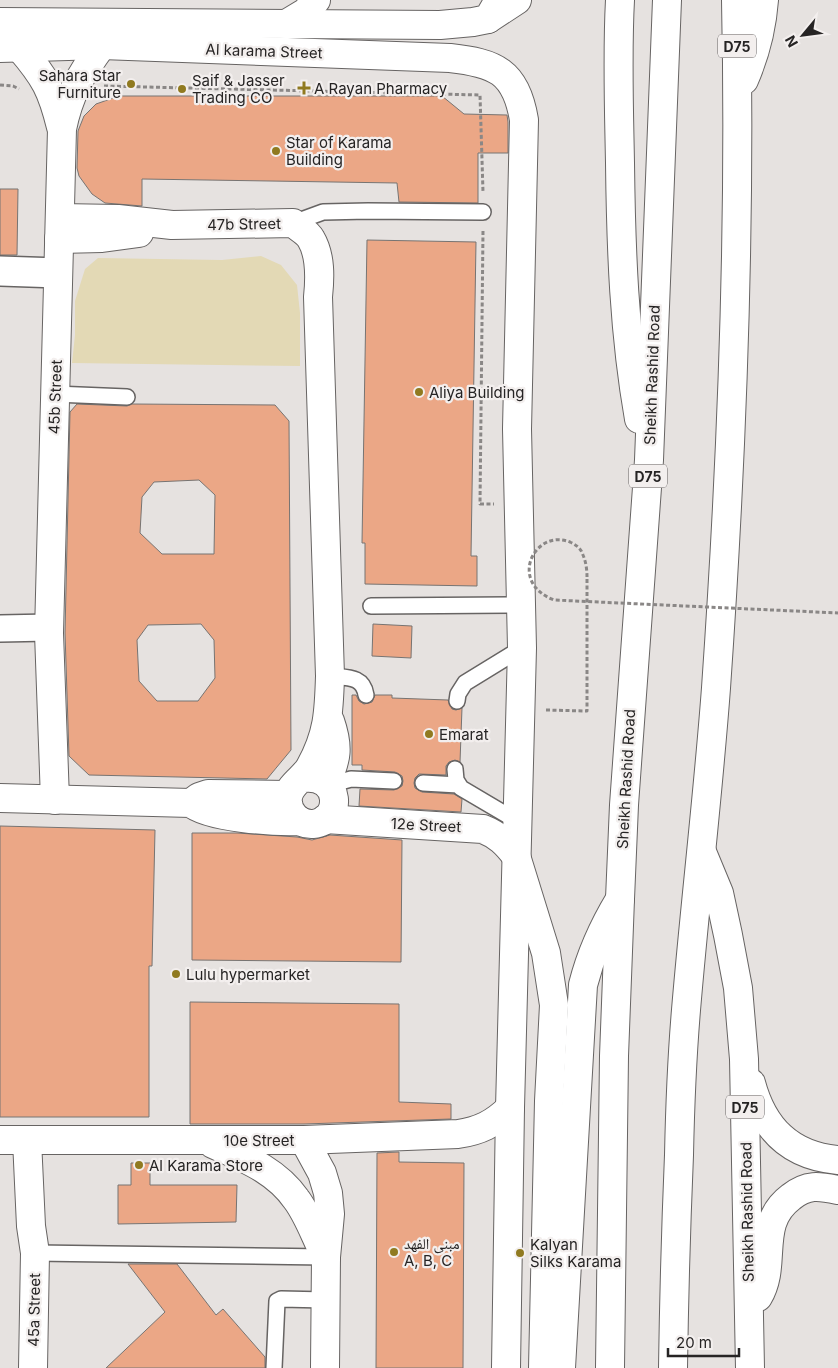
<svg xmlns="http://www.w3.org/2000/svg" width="838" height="1368" viewBox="0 0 838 1368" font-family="Inter,'Noto Naskh Arabic',sans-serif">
<rect width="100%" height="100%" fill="#e6e2e0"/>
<path fill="#e3d9b5" d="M261 256 281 265 297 285 300 313V366L72 363 75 335V301L85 269 98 258 222 260Z"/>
<g fill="#eba786" stroke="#777472" fill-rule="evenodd">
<path d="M119 96H442L464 114 507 115 508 122V153H478V203L399 202 397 183 142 179V206L105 203 92 194 79 176 77 168 78 131 84 116 96 104Z"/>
<path d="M0 189H18L17 255H0Z"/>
<path d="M367 240 476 242 471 556H477V586L365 584V543H362Z"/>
<path d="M77 404 127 406 132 404 275 405 289 421 291 750 267 779 89 775 69 756 65 633 70 412ZM199 480 215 495 214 554H162L140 533 142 497 154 482ZM201 624 214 640 215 678 198 701H157L139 681 137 640 148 625Z"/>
<path d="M373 624 412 626 411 658 372 656Z"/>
<path d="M352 695H356L359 701 364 704 372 702 375 695H392V698L448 700 452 709 456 710 462 708 460 762 455 760 449 762 446 766V775L419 774 415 778 414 783 415 788 422 792 454 794 462 799 461 812 359 806 360 789 394 790 402 786 403 781 402 776 395 772 362 770V765H352Z"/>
<path d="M0 826 155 830 152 966H149V1117H0Z"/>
<path d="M192 833H237L297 837 312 840 330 835 402 840 401 962 192 960Z"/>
<path d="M190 1002 399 1004V1102L451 1104V1119L304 1124H190Z"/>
<path d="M399 1152V1162L464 1163 463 1368H376L377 1153Z"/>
<path d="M131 1163H150V1185H237L236 1222 118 1224V1185H131Z"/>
<path d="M128 1264H177L216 1315 223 1309 265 1357V1368H106L165 1312Z"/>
</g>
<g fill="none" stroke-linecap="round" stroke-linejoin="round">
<defs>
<g id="lane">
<path d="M293 223 323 212 368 211 483 212"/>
<path d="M0 264 59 266"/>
<path d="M0 278 58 280"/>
<path d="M55 394 127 397"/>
<path d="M371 606 521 605"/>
<path d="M0 623 50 622"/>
<path d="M0 634 49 633"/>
<path d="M330 676C346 678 363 675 366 695"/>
<path d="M457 701 458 694 465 683 522 648"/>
<path d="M455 769 456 780 461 788 517 821"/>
<path d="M423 783 458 785"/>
<path d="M329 785 351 779 394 781"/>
<path d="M35 1253 326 1257"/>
<path d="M274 1368 277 1301 281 1299 326 1300"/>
</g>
<g id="street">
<path d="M0 22 440 25 473 22 488 19 499 0"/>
<path d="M286 24 306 12 316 0"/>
<path d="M0 48 102 45 450 58C495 63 516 71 524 120L517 429 522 648 510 1108 506 1368"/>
<path d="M20 48C45 77 52 90 61 127"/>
<path d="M60 218 118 219 172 225 293 223C299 228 308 233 311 239 321 256 320 278 318 297L330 676C329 712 328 735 310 767 303 779 290 784 288 797 286 811 298 825 313 824 343 822 342 773 303 778"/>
<path d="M59 239 102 238 139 233"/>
<path d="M326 783C337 759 339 747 330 721"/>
<path d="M0 798 191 803C208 818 276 822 300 821"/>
<path d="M55 800 49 633 62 129C69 94 81 74 102 45"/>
<path d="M191 803 199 797 208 794 288 795"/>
<path d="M325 819 483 829C498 835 506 843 516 856"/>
<path d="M0 1140H304L458 1134C479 1131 494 1124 510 1108"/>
<path d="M27 1140 31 1226 35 1253 33 1368"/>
<path d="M304 1140 322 1173 328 1193 330 1214 326 1257 325 1368"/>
<path d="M213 1144C244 1158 276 1170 296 1199 309 1216 316 1239 326 1257"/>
</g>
<g id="primary">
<path d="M702 852 719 893 728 935 738 988 744 1059 750 1368"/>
<path d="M516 856 546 953 554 1005 549 1101 543 1368"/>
<path d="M751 1083C763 1128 790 1156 838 1160"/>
<path d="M758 1297C778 1264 755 1224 791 1197 807 1184 819 1186 838 1190"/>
<path d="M561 1368 583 985C591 953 603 927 620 899"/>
</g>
<g id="highway">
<path d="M620 0C617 54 619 109 620 163 621 249 624 334 639 419"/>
<path d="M488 19 517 0"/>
<path d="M744 80C755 55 762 27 764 0"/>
<path d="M610 1368 614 1056 620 899 624 805 649 460 667 0"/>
<path d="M673 1368C674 1297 676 1226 679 1155 680 1107 682 1058 686 1010 695 903 708 796 716 688 732 459 741 230 736 0"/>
</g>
</defs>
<use href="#lane" stroke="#676463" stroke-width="18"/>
<use href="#street" stroke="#676463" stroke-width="30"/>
<use href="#primary" stroke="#676463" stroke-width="30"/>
<use href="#highway" stroke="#676463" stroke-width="30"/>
<g stroke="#8a8786" stroke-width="3" stroke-dasharray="4 2.5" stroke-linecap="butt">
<path d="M0 85 13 86 19 89"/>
<path d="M104 86 480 95 483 192"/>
<path d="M483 231 480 504H494"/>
<path d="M546 710 587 711V577"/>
</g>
<use href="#lane" stroke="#fff" stroke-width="15"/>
<use href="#street" stroke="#fff" stroke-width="28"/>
<use href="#primary" stroke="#fff" stroke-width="28"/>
<use href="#highway" stroke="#fff" stroke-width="28"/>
<path stroke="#8a8786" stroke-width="3" stroke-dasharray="4 2.5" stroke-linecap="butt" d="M587 577C587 570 586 562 583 555 581 548 576 545 570 542 535 528 507 582 554 600L838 613"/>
</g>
<g fill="#907a20" stroke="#f3efee" stroke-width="2">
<circle cx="131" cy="84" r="5"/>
<path d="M301.5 80.5h5v5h5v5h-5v5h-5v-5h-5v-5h5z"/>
<circle cx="182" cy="89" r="5"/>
<circle cx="276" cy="151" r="5"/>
<circle cx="419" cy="392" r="5"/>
<circle cx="429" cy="734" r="5"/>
<circle cx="176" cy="974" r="5"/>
<circle cx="139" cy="1165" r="5"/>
<circle cx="394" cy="1252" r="5"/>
<circle cx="520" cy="1253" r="5"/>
</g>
<g text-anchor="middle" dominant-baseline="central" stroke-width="4.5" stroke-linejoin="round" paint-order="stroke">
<g fill="#f3efee" stroke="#646161" stroke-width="1">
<rect x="718" y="34.5" width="38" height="23" rx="4"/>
<rect x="629" y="464.5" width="38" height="23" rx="4"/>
<rect x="726" y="1095.5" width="38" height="23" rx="4"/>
</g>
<g font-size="14" font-weight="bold" fill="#262424">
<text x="737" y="46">D75</text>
<text x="648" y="476">D75</text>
<text x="745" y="1107">D75</text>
</g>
<g font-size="15" fill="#262424" stroke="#f3efee">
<text transform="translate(264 51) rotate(2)">Al karama Street</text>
<text transform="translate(244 224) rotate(-1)">47b Street</text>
<text transform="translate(652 375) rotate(-88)">Sheikh Rashid Road</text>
<text transform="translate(55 397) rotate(-88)">45b Street</text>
<text transform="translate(626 779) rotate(-87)">Sheikh Rashid Road</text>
<text transform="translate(426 825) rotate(3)">12e Street</text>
<text x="259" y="1140">10e Street</text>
<text transform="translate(747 1212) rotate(-91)">Sheikh Rashid Road</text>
<text transform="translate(34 1310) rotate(-89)">45a Street</text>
</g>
<g font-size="15" fill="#262424" stroke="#f3efee" text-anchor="start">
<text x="121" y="75" text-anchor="end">Sahara Star<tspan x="121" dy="17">Furniture</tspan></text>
<text x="192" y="80">Saif &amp; Jasser<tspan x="192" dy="17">Trading CO</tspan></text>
<text x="314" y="88">A Rayan Pharmacy</text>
<text x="286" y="142">Star of Karama<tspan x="286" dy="17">Building</tspan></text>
<text x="429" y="392">Aliya Building</text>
<text x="439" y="734">Emarat</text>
<text x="186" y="974">Lulu hypermarket</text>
<text x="149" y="1165">Al Karama Store</text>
<text x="404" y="1243">مبنى الفهد<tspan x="404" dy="17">A, B, C</tspan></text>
<text x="530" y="1244">Kalyan<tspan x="530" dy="17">Silks Karama</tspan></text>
</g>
</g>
<g transform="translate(803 35) rotate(241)" stroke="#f3efee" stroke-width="4" paint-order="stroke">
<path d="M0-4L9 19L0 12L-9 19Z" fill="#262424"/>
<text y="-8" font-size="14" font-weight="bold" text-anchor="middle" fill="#262424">N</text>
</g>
<path d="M668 1348v8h71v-8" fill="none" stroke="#262424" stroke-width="2.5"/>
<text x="676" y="1348" font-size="15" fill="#262424" stroke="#f3efee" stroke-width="4" paint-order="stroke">20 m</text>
</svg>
